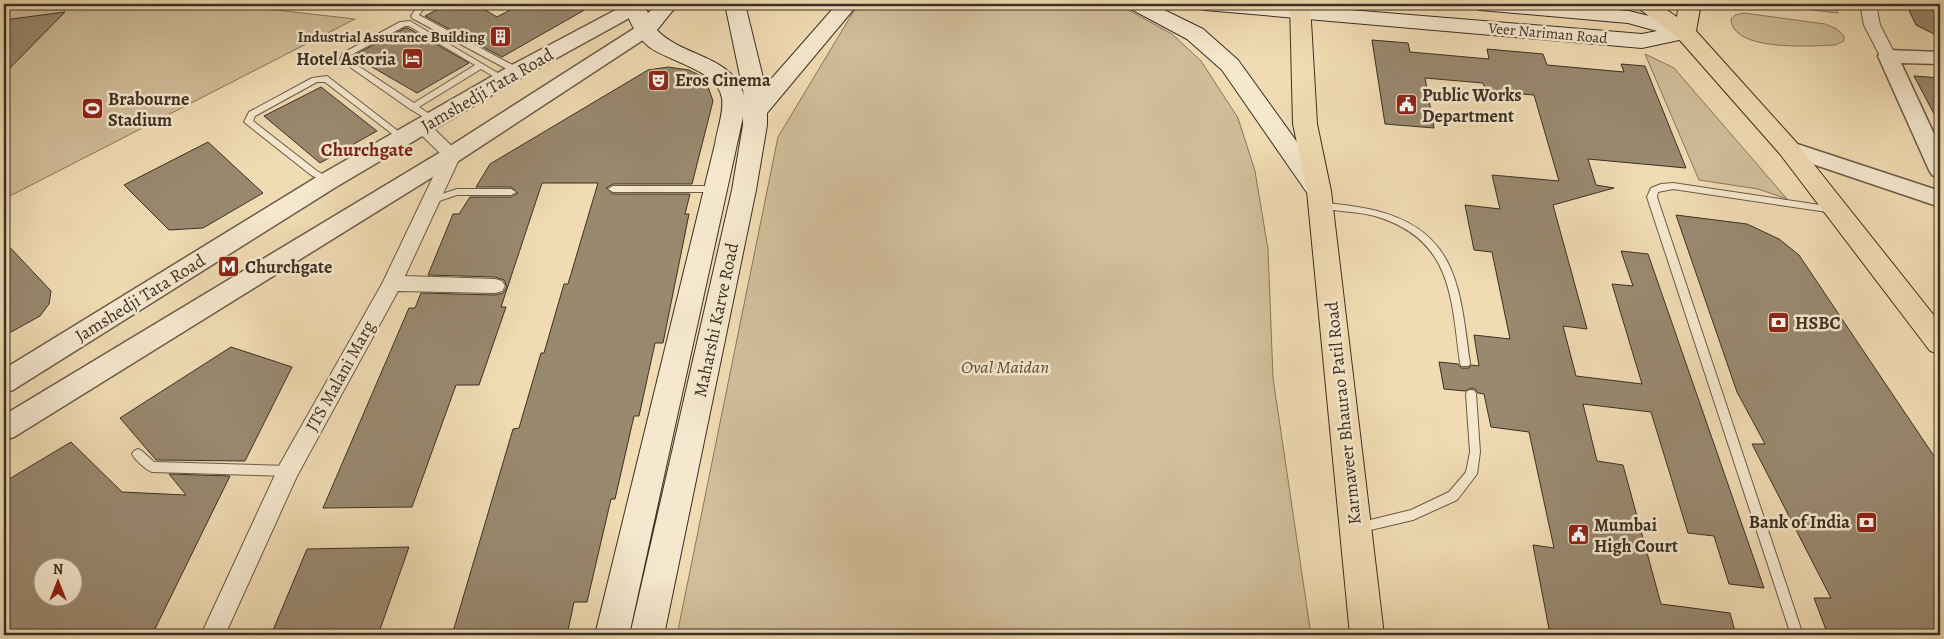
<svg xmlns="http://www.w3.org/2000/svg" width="1944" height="639" viewBox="0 0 1944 639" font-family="Alegreya,serif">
<rect width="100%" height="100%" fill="#f0dbb3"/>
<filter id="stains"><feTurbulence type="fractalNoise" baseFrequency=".004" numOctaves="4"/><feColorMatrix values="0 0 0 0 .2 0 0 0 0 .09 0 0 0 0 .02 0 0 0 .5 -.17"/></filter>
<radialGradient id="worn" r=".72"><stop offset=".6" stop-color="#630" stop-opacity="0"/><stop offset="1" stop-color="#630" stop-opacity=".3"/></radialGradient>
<g fill="#d1be9b" stroke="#867760">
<path d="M4 4H223L355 19 4 199Z"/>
<path d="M858 4H1110L1130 11 1172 34 1201 61 1238 118 1255 171 1268 249 1273 378 1311 635H677L778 137Z"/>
<path d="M1762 4H1834L1838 13Z"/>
<path d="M1744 13 1825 24 1837 29 1844 36V41L1835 45C1812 46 1732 52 1731 19L1735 15Z"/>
<path d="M1645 54 1674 68 1787 199 1758 189 1699 180Z"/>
</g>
<g fill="#99896f" stroke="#3b3025" fill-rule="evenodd">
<path d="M448 4H475L497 17 521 4H595L502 57 425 16Z"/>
<path d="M1906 4H1940V37L1916 25Z"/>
<path d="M65 12 4 74V20Z"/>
<path d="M405 28H408L469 63 417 93 353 56Z"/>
<path d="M1372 40 1408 43 1410 52 1489 59 1487 49 1543 54 1547 65 1624 72 1621 64 1645 66 1686 168 1588 159 1596 185 1614 188 1553 205 1587 329 1563 326 1576 376 1642 384 1612 284 1633 286 1621 251 1648 254 1764 588 1729 584 1714 536 1688 533 1651 412 1583 404 1597 461 1623 465 1661 604 1730 613 1736 635H1599L1549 629 1533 545 1554 548 1529 432 1491 427 1484 394 1478 393 1475 389 1471 388 1465 391 1444 389 1439 362 1458 364 1461 368H1469L1471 365 1479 366 1474 335 1510 339 1492 252 1474 250 1465 205 1500 209 1492 175 1559 181 1534 95 1486 91 1483 83 1425 78 1434 128 1385 124Z"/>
<path d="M668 67 689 70 705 78 713 101 692 184H613L606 188 613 194H690L685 214H689L663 343H655L639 416H634L615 499H611L587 602H574L567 635H452L513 429 519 428 541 353H544L564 284H568L598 183H542L501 307H506L479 385H456L412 507 323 508 409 308H415L421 293 495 295 503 293 507 287 504 280 495 277 428 275 453 214H459L470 197H511L518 193 511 187H476L490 164 648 70Z"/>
<path d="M1914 76 1940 78V125Z"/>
<path d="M321 87 377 131 320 163 264 116Z"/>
<path d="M208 142 263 193 203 228 169 230 124 185Z"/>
<path d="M1676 215 1747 224 1779 239 1799 255 1940 465V635H1828L1814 598H1831L1752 444H1765L1737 392Z"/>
<path d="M4 241 51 291 49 304 40 316 4 336Z"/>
<path d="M231 347 292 367 245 461 156 460 120 418Z"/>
<path d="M71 442 122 492 186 495 169 474 230 476 152 635H4V482ZM42 566H72V596H42Z"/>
<path d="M409 547 378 635H271L307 549Z"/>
</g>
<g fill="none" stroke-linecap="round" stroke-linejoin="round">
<defs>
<g id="service">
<path d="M419 4H427L419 15 520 69V73H514L412 18 411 16Z"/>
<path d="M410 21 508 79 507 81H501L481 69 419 107 436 118 437 120 433 123 410 109 340 60 343 53 400 22ZM405 26H409L475 65 414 103 348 59 349 56Z"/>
<path d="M327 76 407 138 403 141 400 140 325 82H317L255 116 253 121 317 171 331 179 332 181 328 184 311 175 244 122 249 112 312 78Z"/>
<path d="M1673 183 1834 207 1839 210 1834 213 1673 189 1658 192 1657 197 1803 635H1791L1647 197 1651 188 1661 184Z"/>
<path d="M613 186H717L722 189 717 192H613L608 189Z"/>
<path d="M457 189H511L516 192 511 195H457L430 204 425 201 427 199Z"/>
<path d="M1321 202C1340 205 1359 206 1377 211 1459 232 1460 292 1470 363L1469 366H1461L1460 363C1451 296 1452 239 1375 216 1356 211 1336 212 1318 207L1316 205Z"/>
<path d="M1471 390 1475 391 1476 394 1480 452 1477 474 1457 500 1413 520 1358 533 1354 532 1352 528 1354 524 1411 510 1449 492 1466 472 1470 452 1466 394 1467 391Z"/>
<path d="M138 449 142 451 154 462 288 466 292 468 294 471 292 474 288 476 152 472C145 469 136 461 132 454L134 451Z"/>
</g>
<g id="minor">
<path d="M1860 4H1876L1880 25 1896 56 1894 60H1882L1880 56 1864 25Z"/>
<path d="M422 121 428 123 461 155 405 276 495 279 502 281 505 286 502 291 495 293 398 291 297 476 225 635H201L280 464 383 282 443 156 413 127 416 123Z"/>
</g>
<g id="tertiary">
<path d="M627 4H642L645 7 642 11 524 76 336 187 13 390 4 393V369L320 175 510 66Z"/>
<path d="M645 24 652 26 655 30 652 34 460 160 14 437 4 440V415L444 150 638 26Z"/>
<path d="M1888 50 1940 52V64L1901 63 1940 147V178L1932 175 1929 170 1878 56 1881 52Z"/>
<path d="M1788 141 1940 191V207L1780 153 1777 148 1780 143Z"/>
</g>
<g id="secondary">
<path d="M627 4H649L646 9 648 13 657 4H678L657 30C682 57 732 55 744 95L725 4H745L765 86 837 4H858L767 113V125L756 190 664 635H630L732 190 743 125V117L629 635H595L715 144C717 130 724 113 722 98 717 69 668 62 648 46 636 36 630 22 624 7Z"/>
<path d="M1126 4H1152L1203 29 1238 60 1328 185 1331 191 1328 197 1319 200 1310 197 1222 70 1187 39 1129 8Z"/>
<path d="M1195 4H1277L1642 34 1657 31 1628 23 1480 10 1473 8 1470 4H1550L1629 11 1693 27 1696 32 1693 37 1642 48 1205 10 1198 8Z"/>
</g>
<g id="primary">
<path d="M1290 4H1310L1317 124 1331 191 1384 635H1350L1307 191 1293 124Z"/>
<path d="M1635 4H1658L1677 17 1678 9 1677 4H1697L1700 9 1696 31 1796 142 1940 323V354L1930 351 1780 154 1677 37 1638 8Z"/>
</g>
</defs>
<use href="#service" stroke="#685b48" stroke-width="2"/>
<use href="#minor" stroke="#685b48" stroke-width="2"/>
<use href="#tertiary" stroke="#685b48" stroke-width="3"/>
<use href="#secondary" stroke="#3b3025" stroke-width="2"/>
<use href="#primary" stroke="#3b3025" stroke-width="2"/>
<use href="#service" fill="#f5e8ce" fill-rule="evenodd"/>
<use href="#minor" fill="#f5e8ce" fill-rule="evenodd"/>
<use href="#tertiary" fill="#f5e8ce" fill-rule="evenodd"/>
<use href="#secondary" fill="#f5e8ce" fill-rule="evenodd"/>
<use href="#primary" fill="#f0dbb3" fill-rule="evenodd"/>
</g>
<defs>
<symbol id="building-square" viewBox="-11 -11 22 22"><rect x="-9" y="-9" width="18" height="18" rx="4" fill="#8f2418" stroke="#f5e8ce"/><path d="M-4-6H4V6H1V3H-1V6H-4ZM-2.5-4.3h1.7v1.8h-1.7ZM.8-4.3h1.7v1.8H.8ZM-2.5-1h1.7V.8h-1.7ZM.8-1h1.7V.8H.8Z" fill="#fff"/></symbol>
<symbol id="hotel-square" viewBox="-11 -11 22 22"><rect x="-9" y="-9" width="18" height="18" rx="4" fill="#8f2418" stroke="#f5e8ce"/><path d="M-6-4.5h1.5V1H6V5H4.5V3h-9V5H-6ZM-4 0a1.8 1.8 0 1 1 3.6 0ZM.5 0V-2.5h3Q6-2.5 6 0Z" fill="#fff"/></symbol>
<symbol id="theatre-square" viewBox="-11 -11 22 22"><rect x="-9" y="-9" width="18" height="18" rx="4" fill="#8f2418" stroke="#f5e8ce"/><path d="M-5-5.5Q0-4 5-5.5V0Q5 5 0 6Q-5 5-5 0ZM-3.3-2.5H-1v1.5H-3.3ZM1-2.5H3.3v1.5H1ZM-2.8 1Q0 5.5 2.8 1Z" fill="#fff"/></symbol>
<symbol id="civic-square" viewBox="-11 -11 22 22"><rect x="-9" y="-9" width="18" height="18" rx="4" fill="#8f2418" stroke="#f5e8ce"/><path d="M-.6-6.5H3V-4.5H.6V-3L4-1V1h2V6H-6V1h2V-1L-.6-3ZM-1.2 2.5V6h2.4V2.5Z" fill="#fff"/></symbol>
<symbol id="stadium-square" viewBox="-11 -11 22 22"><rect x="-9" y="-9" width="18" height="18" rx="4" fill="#8f2418" stroke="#f5e8ce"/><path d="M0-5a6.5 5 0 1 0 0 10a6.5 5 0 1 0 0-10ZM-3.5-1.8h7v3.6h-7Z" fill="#fff"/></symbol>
<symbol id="metro-square" viewBox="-11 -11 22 22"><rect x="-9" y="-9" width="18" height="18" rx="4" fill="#8f2418" stroke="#f5e8ce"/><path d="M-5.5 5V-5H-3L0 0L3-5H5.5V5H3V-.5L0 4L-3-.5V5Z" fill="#fff"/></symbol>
<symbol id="bank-square" viewBox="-11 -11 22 22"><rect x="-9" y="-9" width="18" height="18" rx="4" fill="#8f2418" stroke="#f5e8ce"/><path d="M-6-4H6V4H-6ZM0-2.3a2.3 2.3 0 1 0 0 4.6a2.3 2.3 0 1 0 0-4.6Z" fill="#fff"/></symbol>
</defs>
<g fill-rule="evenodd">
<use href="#building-square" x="488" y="24" width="25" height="25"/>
<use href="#hotel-square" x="400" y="46" width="25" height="25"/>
<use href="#theatre-square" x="646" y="68" width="25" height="25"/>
<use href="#civic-square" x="1394" y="92" width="25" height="25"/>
<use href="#stadium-square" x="80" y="96" width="25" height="25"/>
<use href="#metro-square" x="216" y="254" width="25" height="25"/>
<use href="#bank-square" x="1766" y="310" width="25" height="25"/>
<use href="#bank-square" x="1854" y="510" width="25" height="25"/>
<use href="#civic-square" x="1566" y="522" width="25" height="25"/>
</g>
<g text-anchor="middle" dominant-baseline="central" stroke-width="5" stroke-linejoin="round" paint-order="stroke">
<g font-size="15" fill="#3b3025" stroke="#f5e8ce">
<text transform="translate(1548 33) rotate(5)">Veer Nariman Road</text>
</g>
<g font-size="15" font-weight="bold" fill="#3b3025" stroke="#f5e8ce" text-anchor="end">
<text x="485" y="37">Industrial Assurance Building</text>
</g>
<g font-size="18" font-weight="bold" fill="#3b3025" stroke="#f5e8ce" text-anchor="start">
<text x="396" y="59" text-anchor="end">Hotel Astoria</text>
<text x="675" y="80">Eros Cinema</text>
<text x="1422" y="95">Public Works<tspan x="1422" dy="21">Department</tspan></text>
<text x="108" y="99">Brabourne<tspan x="108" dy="21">Stadium</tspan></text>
<text x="245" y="267">Churchgate</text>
<text x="1795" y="323">HSBC</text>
<text x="1850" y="522" text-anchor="end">Bank of India</text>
<text x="1594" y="525">Mumbai<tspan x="1594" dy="21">High Court</tspan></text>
</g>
<g font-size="18" fill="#3b3025" stroke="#f5e8ce">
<text transform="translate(487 90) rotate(-30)">Jamshedji Tata Road</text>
<text transform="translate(140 298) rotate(-32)">Jamshedji Tata Road</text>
<text transform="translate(716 320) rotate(-78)">Maharshi Karve Road</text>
<text transform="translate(340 376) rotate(-61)">JTS Malani Marg</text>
<text transform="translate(1343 413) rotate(-96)">Karmaveer Bhaurao Patil Road</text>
</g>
<g font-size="18" font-style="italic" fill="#594c3d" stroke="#f5e8ce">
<text x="1005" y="367">Oval Maidan</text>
</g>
<g font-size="19" font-weight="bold" fill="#7a1f14" stroke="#f5e8ce">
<text x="367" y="150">Churchgate</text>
</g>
</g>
<rect width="1944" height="639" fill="none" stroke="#f0dbb3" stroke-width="20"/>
<rect x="5" y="5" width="1934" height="629" fill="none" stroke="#3b3025" stroke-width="2.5"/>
<rect x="10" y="10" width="1924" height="619" fill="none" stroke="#3b3025"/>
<g transform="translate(58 582)"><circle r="24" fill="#f5e8ce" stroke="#ab9e8a"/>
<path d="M0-4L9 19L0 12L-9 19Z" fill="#8f2418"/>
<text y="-8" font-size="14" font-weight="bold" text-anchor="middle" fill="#3b3025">N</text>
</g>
<rect width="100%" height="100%" filter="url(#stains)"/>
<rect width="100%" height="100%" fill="url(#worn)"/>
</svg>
